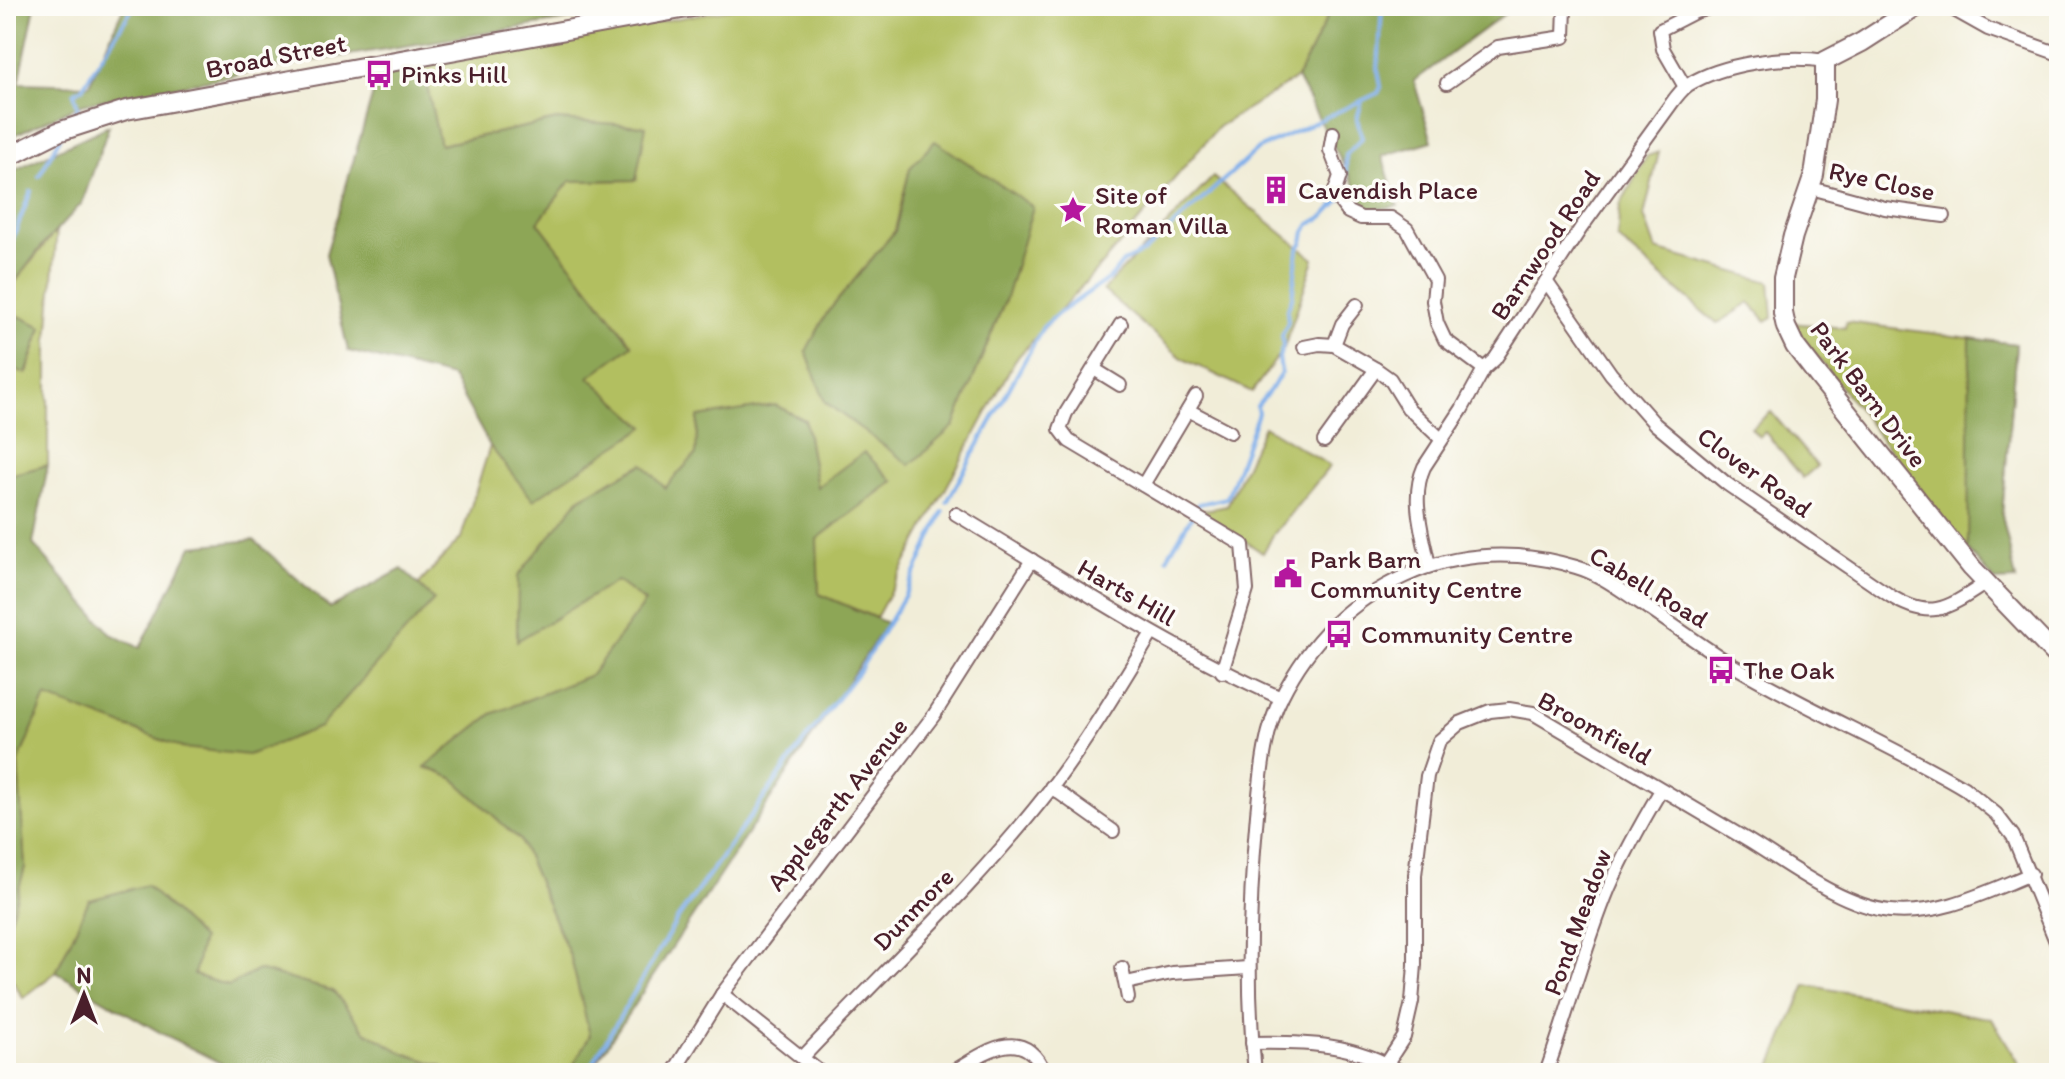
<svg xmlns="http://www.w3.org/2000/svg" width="2065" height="1079" viewBox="0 0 2065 1079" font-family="Itim,sans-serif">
<rect width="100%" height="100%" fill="#fdfcf7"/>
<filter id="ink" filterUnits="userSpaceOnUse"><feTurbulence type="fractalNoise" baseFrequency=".0125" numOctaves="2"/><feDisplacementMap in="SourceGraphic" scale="16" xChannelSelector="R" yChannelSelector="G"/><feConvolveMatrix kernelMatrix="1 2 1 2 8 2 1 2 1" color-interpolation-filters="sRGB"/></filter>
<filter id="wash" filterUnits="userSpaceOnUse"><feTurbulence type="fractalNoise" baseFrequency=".006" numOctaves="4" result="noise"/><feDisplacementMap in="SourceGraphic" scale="32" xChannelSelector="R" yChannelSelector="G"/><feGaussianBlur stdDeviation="1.8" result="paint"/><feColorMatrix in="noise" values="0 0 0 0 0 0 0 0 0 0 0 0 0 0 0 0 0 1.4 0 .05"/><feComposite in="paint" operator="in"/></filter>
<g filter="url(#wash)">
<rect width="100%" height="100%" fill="#f1edd8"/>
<g fill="#b2bf61" stroke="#7e6f46" stroke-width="2" fill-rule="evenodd">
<path d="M747 6H1333L1297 78 1218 127 1110 255 1015 360 876 618 819 594 816 539 893 482 817 488 805 420 696 454 665 489 643 464 580 498 519 576 517 640 617 580 645 602 591 675 492 714 426 768 453 778 520 840 571 958 590 1035 569 1073H445L443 1066 403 1053 365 1031 333 991 229 986 194 975 89 900 56 972 23 998 6 970V934L25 867 18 762 46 696 183 748 433 600 418 585 461 538 490 446 533 499 644 427 588 377 632 344 538 222 570 181 636 180 557 120 439 145 422 64ZM910 168 1032 207 1006 298 954 426 827 313 895 231Z"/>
<path d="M1659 152 1644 216 1656 250 1770 282 1773 317 1766 321 1750 303 1717 324 1617 238 1620 205 1647 156Z"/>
<path d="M1213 177 1314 259 1284 348 1252 392 1183 359 1103 290Z"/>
<path d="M57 229 48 339V465L6 476V367L27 373 42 327 6 310V294Z"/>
<path d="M1846 322 2016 344 2002 515 2016 580 1968 550 1791 323 1845 328Z"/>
<path d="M1771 412 1817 466 1803 478 1765 432 1759 437 1751 428Z"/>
<path d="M1264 426 1330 466 1273 535 1263 553 1200 511 1227 506Z"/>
<path d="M1806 985 1992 1019 2025 1073H1768Z"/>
</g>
<g fill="#8da657" stroke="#6c6241" stroke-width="2">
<path d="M6 6H35L19 83 89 85 124 6H613L617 12 305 62 82 104 6 139Z"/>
<path d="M1333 6H1515L1414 81 1432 141 1382 156 1398 206 1368 210 1297 78Z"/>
<path d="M422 64 440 145 557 120 646 126 636 180 570 181 538 222 632 345 589 377 645 427 533 500 490 446 452 377 348 351 326 254 380 70Z"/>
<path d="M109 126 82 203 42 246 6 294V174Z"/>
<path d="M935 141 1033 207 1006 298 954 426 910 465 825 402 806 351 827 313 895 231 910 168Z"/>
<path d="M6 310 42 327 26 373 6 367Z"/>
<path d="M1970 338 2016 344 2002 515 2016 580 1995 581 1968 550Z"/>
<path d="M775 405 805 420 817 487 864 452 893 481 817 539 819 594 887 623 589 1073H569L590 1035 571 958 520 840 453 778 425 767 492 714 591 675 645 602 617 581 517 641 518 576 580 498 643 464 665 488 696 454 698 417Z"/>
<path d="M48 465 33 544 111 634 140 648 192 546 254 540 330 608 402 569 434 600 320 727 248 755 183 748 46 697 18 762 25 867 6 934V476Z"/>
<path d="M146 885 202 939 194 975 229 986 258 970 333 991 365 1031 403 1053 443 1066 445 1073H240L163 1034 56 972 89 900Z"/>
</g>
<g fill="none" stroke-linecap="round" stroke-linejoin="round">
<g stroke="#80afea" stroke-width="4">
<path d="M70 120 78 108 74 93 82 88 134 6"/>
<path d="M39 176 60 138"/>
<path d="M6 256 31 191"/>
<path d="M1275 383 1281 373 1279 357 1283 346 1282 336 1288 322 1287 311 1292 298 1298 249 1303 242 1305 232 1310 224 1324 216 1346 193V155L1362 138 1357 119 1362 101"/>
<path d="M947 502 1043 327 1060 312 1111 277 1123 262 1144 252 1258 149 1378 93 1381 87 1378 70 1382 6"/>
<path d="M1167 558 1199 504 1227 498 1258 413 1257 406 1274 385"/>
<path d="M587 1073 678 918 803 743 861 668 905 595 943 512"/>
</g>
</g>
</g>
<g filter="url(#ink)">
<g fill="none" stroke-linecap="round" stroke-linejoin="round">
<defs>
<g id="street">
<path d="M1947 6 1988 29 2059 54"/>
<path d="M1447 83 1498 47 1564 37 1565 6"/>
<path d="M1685 87 1663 49 1660 30 1695 12 1715 6"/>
<path d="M1333 133 1330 150 1340 176 1334 194 1348 212 1361 218H1391L1407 229 1435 280 1433 301 1437 323 1445 340 1484 369"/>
<path d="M1811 188 1885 208 1944 216"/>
<path d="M1546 281 1611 374 1655 424 1727 484 1889 595C1931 622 1948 608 1986 583"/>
<path d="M1121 324 1066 413 1060 429 1069 441 1243 545 1247 590 1222 672"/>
<path d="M1334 345 1342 324 1357 305"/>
<path d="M1304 347 1319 344 1334 345 1376 369 1390 379 1408 408 1441 439"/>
<path d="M1094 369 1120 385"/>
<path d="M1188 410 1230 432"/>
<path d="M1324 441 1376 369"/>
<path d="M1143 485 1196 396"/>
<path d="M956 514C1063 578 1166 647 1281 698"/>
<path d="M1429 566C1423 534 1410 498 1424 467L1462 409 1484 369 1495 359 1581 228 1671 104C1676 97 1681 90 1688 85 1721 64 1787 54 1825 61"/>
<path d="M1051 787 1113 831"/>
<path d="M1122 968 1128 998"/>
<path d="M1126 983 1172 973 1248 968"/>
<path d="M722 994 821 1073"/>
<path d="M1252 1043C1306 1042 1355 1043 1403 1073"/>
<path d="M803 1057C886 969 978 883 1052 787 1089 738 1120 685 1152 633"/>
<path d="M1387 1063 1404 1037 1412 1002 1415 965V875L1427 776 1439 741 1460 723 1490 711 1509 709 1533 713C1605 756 1677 799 1749 841 1790 866 1842 906 1890 911 1940 916 1986 892 2031 874"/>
<path d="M673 1073 722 994 934 715 1032 560"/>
<path d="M951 1073C984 1053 1023 1022 1045 1073"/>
<path d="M1255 1073C1246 986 1249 900 1257 814 1261 775 1264 731 1282 696 1309 642 1350 601 1405 576 1459 551 1520 550 1576 567 1600 574 1619 589 1639 602 1669 622 1699 644 1729 663 1805 709 1888 743 1964 788L1996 814 2013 836 2059 949"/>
<path d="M1546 1073C1568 1012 1584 948 1609 888 1624 854 1642 822 1661 790"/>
</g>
<g id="secondary">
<path d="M1918 6 1862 42 1825 61V100L1814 175 1793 236 1783 278V313L1786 327 1795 346 1819 377 1972 568 2059 659"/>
<path d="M6 158 58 132 126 110 698 6"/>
</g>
</defs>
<use href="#street" stroke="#846768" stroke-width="16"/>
<use href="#secondary" stroke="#846768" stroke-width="22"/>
<use href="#street" stroke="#fff" stroke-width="12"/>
<use href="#secondary" stroke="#fff" stroke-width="18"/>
</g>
</g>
<defs>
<symbol id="bus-bare" viewBox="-9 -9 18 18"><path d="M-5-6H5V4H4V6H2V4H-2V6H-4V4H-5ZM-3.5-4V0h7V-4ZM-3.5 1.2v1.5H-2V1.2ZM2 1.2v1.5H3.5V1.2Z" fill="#b5179e" stroke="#fdfcf7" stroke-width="2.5" paint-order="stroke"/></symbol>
<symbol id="building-bare" viewBox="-9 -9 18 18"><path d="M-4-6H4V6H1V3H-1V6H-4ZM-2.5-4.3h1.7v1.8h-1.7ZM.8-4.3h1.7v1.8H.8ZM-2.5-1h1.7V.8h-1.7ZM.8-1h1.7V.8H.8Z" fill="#b5179e" stroke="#fdfcf7" stroke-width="2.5" paint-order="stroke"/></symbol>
<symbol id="sight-bare" viewBox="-9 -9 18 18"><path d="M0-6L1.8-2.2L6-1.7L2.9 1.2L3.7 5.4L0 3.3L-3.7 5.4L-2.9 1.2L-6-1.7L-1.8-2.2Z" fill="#b5179e" stroke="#fdfcf7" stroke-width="2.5" paint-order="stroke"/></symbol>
<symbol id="civic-bare" viewBox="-9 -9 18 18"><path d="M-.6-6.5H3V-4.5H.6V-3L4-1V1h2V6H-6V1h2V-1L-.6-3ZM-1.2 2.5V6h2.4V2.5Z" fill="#b5179e" stroke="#fdfcf7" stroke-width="2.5" paint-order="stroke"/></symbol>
</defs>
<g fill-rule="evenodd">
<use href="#bus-bare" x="359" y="54" width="40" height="40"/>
<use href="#building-bare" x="1256" y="170" width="40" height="40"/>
<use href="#sight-bare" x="1053" y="190" width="40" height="40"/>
<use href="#civic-bare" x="1268" y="554" width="40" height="40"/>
<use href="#bus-bare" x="1319" y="614" width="40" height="40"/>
<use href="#bus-bare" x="1701" y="650" width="40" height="40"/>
</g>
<g text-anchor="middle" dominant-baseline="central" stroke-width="7" stroke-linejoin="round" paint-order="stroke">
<g font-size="26" fill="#4a1f2b" stroke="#fdfcf7">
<text transform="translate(276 56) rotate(-11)">Broad Street</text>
<text transform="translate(1882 181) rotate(12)">Rye Close</text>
<text transform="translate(1545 245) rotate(-56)">Barnwood Road</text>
<text transform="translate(1869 394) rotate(53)">Park Barn Drive</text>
<text transform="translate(1755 472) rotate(36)">Clover Road</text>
<text transform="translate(1649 587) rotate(31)">Cabell Road</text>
<text transform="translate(1127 592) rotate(30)">Harts Hill</text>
<text transform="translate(1595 728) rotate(29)">Broomfield</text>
<text transform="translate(837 804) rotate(-52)">Applegarth Avenue</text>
<text transform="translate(913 909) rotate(-46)">Dunmore</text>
<text transform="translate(1577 922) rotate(-70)">Pond Meadow</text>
</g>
<g font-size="26" fill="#4a1f2b" stroke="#fdfcf7" text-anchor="start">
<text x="401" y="74">Pinks Hill</text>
<text x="1298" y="190">Cavendish Place</text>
<text x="1095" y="195">Site of<tspan x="1095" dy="30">Roman Villa</tspan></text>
<text x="1310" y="559">Park Barn<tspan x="1310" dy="30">Community Centre</tspan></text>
<text x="1361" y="634">Community Centre</text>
<text x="1743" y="670">The Oak</text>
</g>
</g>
<rect width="2065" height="1079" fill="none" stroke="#fdfcf7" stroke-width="32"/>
<g transform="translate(84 995)" stroke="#fdfcf7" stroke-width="6" paint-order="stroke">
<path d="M0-6L14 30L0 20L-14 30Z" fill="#4a1f2b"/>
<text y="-12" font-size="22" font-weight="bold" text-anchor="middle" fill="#4a1f2b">N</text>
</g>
</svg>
